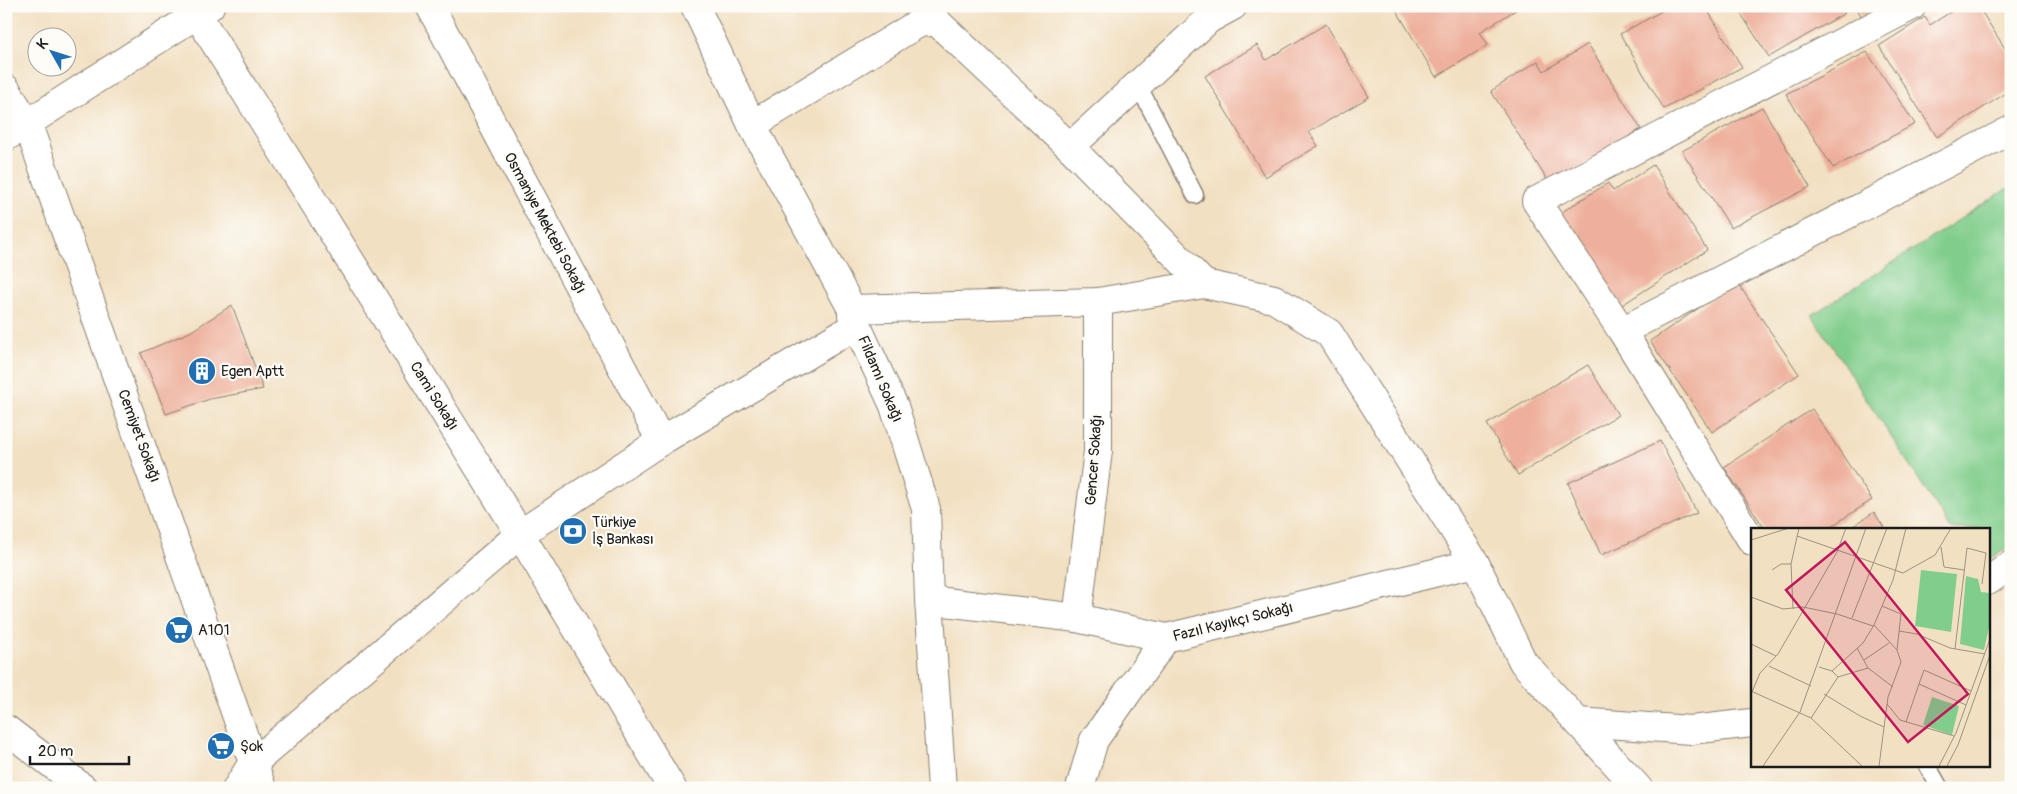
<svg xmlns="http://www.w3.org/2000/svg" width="2017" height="794" viewBox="0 0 2017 794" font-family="Pangolin,sans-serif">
<rect width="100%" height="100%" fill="#fdfcf7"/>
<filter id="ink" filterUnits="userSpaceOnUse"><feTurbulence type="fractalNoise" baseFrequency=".02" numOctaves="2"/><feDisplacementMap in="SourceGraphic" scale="10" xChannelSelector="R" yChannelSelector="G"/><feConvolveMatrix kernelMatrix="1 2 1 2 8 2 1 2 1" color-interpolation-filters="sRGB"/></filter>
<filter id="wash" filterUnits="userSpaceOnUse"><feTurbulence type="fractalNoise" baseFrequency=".0096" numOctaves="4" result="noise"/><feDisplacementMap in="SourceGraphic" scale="20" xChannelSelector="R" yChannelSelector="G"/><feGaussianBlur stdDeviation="1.12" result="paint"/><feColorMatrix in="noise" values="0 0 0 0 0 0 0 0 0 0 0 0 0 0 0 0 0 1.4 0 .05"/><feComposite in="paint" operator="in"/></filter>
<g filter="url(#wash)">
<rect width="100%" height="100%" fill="#f2e0c2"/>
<path fill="#81ce8c" stroke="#4e7554" d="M2011 186V546L1988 560V529H1951L1812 315Z"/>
<g id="blocks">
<g fill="#eeb09c">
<path d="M1394 6H1522L1480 32 1488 45 1436 77Z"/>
<path d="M1671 6H1705L1742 67 1664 109 1620 34Z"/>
<path d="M1736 6H1841L1845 13 1769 57Z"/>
<path d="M1855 6H1880L1862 17Z"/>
<path d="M1960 6H1978L2011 58V90L1937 137 1879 46 1925 17 1930 25Z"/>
<path d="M1326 24 1369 97 1309 132 1318 146 1265 177 1205 76 1257 45 1266 60Z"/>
<path d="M1588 44 1641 129 1551 186 1491 91 1538 61 1544 71Z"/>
<path d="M1867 52 1915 124 1833 168 1786 94Z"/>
<path d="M1762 107 1810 187 1731 228 1682 151Z"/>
<path d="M1653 165 1707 250 1619 307 1560 213 1608 183 1613 191Z"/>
<path d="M1737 282 1799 374 1712 432 1650 341Z"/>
<path d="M232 305 263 389 210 399 166 414 141 353 190 332Z"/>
<path d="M1588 365 1618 415 1518 475 1487 424Z"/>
<path d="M1812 409 1872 500 1827 529H1765L1724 467Z"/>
<path d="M1660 441 1697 513 1601 555 1568 483Z"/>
<path d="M1874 512 1885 529H1849Z"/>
</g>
</g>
</g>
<g filter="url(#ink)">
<use href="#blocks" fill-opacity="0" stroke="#877e6f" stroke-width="1"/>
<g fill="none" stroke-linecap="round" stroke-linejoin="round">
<defs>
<g id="service">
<path d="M1138 85 1195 195"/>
<path d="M1927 765 1940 788"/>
</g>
<g id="minor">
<path d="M192 6 520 534 672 788"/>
<path d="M430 6 661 441"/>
<path d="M695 6 752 125 852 309V315L894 406 926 509 929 600 942 788"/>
<path d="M6 89 28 125 262 788"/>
<path d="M752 125 919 23 936 21 1070 147 1204 284"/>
<path d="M6 137 210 6"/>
<path d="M1070 147 1209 19 1233 6"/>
<path d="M852 309 1098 302 1204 284 1274 299 1329 333 1475 563 1523 662 1638 788"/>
<path d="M1622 331 1536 201 1912 6"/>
<path d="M1752 541 1622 331 2011 130"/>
<path d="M1988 581 2011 565"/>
<path d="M929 600 1077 618 1166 638 1475 563"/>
<path d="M1077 618 1098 451V302"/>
<path d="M1578 722 1691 730 1752 723"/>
<path d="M6 729 83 788"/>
<path d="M237 788 252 764 520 534 661 441 857 325"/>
<path d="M1080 788 1094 740 1166 638"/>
</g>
</defs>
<use href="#service" stroke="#877e6f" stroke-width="19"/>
<use href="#minor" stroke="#877e6f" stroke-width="30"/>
<use href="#service" stroke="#fff" stroke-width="16"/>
<use href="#minor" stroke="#fff" stroke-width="28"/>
</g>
</g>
<defs>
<symbol id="building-disc" viewBox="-11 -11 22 22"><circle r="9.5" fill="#1f6fb2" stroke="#fdfcf7"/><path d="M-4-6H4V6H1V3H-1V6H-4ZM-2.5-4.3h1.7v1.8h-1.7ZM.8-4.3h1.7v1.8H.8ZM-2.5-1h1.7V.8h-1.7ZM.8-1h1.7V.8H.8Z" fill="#fff"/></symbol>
<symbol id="bank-disc" viewBox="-11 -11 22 22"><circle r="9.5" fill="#1f6fb2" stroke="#fdfcf7"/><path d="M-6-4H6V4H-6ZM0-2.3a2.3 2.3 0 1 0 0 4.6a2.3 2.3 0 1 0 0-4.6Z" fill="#fff"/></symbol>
<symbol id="supermarket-disc" viewBox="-11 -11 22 22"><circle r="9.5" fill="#1f6fb2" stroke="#fdfcf7"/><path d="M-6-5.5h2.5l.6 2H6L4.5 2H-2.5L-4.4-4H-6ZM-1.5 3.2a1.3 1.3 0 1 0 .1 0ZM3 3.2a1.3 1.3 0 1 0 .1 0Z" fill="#fff"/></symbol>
</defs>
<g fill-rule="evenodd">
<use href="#building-disc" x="186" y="355" width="32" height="32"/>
<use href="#bank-disc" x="557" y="515" width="32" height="32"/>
<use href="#supermarket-disc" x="163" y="614" width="32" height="32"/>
<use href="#supermarket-disc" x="205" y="730" width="32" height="32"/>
</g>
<g text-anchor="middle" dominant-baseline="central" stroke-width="4.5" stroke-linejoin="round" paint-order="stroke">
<g font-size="15" fill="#1c1c1c" stroke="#fdfcf7">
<text transform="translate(545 223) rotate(62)">Osmaniye Mektebi Sokağı</text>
<text transform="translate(880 379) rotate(67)">Fildamı Sokağı</text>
<text transform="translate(434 396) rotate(58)">Cami Sokağı</text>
<text transform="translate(139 436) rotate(70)">Cemiyet Sokağı</text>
<text transform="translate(1094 460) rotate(-86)">Gencer Sokağı</text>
<text transform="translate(1233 622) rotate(-14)">Fazıl Kayıkçı Sokağı</text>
</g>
<g font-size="15" fill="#1c1c1c" stroke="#fdfcf7" text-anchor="start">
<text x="221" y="371">Egen Aptt</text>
<text x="592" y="522">Türkiye<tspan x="592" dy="17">İş Bankası</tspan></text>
<text x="198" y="630">A101</text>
<text x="240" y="746">Şok</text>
</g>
</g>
<g transform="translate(1751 528)">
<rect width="239" height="239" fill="#f2e0c2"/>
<path d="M170 42 206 46 200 104 164 98ZM215 48 227 51 230 64 239 65V95L233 122 209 116ZM181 169 208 178 201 207 172 197Z" fill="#81ce8c"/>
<path fill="none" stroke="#9c9280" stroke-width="1" d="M46 8 152 45 184 27 200 0M0 12 38 0M190 19 193 39 213 42M21 42 30 36H40M0 69 32 81 52 79 86 86 122 98M131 78 150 86 146 122M42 81 40 36 48 0M101 90 136 0M123 97 146 122 150 134 137 169 128 238M148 103 166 106 199 120 234 126M0 116 25 128M106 120 117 140 142 159M204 121 216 20 235 25 231 56M113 132 138 115M18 138 60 158M68 139 81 143 87 149M81 143 112 115 123 97 142 52 155 0M168 156 173 142 220 163M0 163 60 190 111 238M1 164 9 145 27 126 86 24 95 0M73 166 109 188 133 199M136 176 149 192 203 208M60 190 87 149 117 140M155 194 168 156 215 177M12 238 49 184 115 0M188 238 205 205 239 111M196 238 207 217 239 127"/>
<path fill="#c2185b" fill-opacity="0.15" stroke="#c2185b" stroke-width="2.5" d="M94 14 217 166 157 214 35 62Z"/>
<rect width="239" height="239" fill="none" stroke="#1c1c1c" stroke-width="2.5"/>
</g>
<rect width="2017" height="794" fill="none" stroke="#fdfcf7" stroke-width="25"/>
<g transform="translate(52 52) rotate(309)"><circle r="24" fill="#fdfcf7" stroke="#a3a29f"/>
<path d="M0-4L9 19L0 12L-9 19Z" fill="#1f6fb2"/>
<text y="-8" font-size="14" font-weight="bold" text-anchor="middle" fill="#1c1c1c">K</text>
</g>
<path d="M30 756v8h99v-8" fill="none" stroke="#1c1c1c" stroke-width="2.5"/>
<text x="38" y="756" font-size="15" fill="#1c1c1c" stroke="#fdfcf7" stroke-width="4" paint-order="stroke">20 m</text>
</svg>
